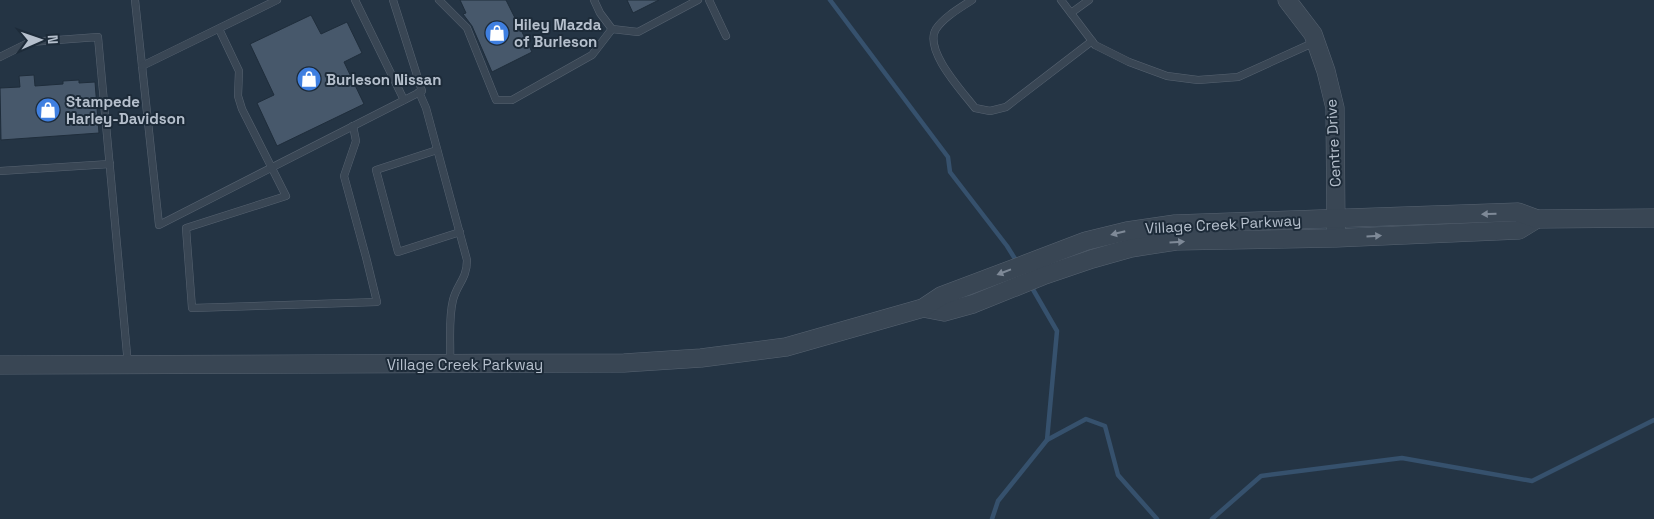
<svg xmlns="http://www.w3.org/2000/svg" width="1654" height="519" viewBox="0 0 1654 519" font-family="'Space Grotesk',sans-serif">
<rect width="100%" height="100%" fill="#243444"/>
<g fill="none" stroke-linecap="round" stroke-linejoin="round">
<g stroke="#36516d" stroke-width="4.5">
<path d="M830 0 948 157 950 172 1007 246 1017 262"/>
<path d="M1047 440 1086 419 1105 426 1118 475 1157 519"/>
<path d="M992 519 998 501 1047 440 1057 331 1031 286"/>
<path d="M1212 519 1261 476 1402 458 1532 481 1654 420"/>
</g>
</g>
<g fill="#47586b" stroke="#1f2d3b">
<path d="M460 0H506L532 52 492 72 472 26 463 14 466 13Z"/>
<path d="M627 0H659L633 13Z"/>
<path d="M311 15 321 34 347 22 362 53 344 62 364 104 277 146 257 103 274 95 250 44Z"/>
<path d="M34 75 35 86 63 84V81L79 80V83L95 82 99 133 1 140 0 88 20 87 19 76Z"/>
</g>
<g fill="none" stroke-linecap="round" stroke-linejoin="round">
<defs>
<g id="service">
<path d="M135 0 159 225 422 91 393 0"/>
<path d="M355 0 404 100"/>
<path d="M439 0 467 28 496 100H512L592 55 612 29"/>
<path d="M594 0 600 13 612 29 638 32 698 0"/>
<path d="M709 0 726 36"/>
<path d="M972 0C960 8 944 17 936 29 923 50 963 92 975 108L990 111 1006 107 1092 41"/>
<path d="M1061 0 1095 45 1129 62 1167 76 1198 80 1238 77 1315 42"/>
<path d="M1071 13 1089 0"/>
<path d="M219 29 239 71 238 96 242 109 286 196 186 228 192 308 377 302 366 257 344 176 356 141 353 126"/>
<path d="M0 57 30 42 98 37 128 365"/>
<path d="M142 66 277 0"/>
<path d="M419 92 426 108 467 260C467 279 457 284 453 300 448 320 451 343 450 363"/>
<path d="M437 150 376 170 398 252 460 232"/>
<path d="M0 171 110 164"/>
</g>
<g id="tertiary">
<path d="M1287 0 1313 34 1326 71 1335 108 1336 230"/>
<path d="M923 308 944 312 973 304 1045 275 1092 259 1131 248 1176 241 1336 238 1519 230 1537 219"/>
<path d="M0 365 624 363 701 358 786 347 923 308 941 296 1086 241 1127 231 1175 224 1518 212 1537 219 1654 218"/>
</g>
</defs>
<use href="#service" stroke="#576371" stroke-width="8"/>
<use href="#tertiary" stroke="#576371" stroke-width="19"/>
<use href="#service" stroke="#394654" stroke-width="7"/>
<use href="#tertiary" stroke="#394654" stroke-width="18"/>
</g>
<defs><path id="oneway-solid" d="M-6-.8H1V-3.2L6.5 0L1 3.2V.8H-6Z" transform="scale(1.25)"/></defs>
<g fill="#7e8997">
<use href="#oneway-solid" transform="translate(1489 214) rotate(178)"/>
<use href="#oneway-solid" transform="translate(1118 233) rotate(166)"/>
<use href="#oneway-solid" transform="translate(1374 236) rotate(-3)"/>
<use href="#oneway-solid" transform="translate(1177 242) rotate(-4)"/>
<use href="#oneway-solid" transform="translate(1004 272) rotate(159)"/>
</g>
<defs>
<symbol id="shop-disc" viewBox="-11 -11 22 22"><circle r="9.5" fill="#3f7fe0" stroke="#1d2b39"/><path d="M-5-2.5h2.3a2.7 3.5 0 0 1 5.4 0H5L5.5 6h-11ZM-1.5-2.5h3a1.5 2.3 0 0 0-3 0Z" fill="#fff"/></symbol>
</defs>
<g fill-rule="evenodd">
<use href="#shop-disc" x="483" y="19" width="28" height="28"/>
<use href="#shop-disc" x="295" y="65" width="28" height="28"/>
<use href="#shop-disc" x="34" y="96" width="28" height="28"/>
</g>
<g text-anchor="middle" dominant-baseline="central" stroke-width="4" stroke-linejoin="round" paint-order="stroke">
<g font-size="15" font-weight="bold" fill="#b6c0cd" stroke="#1d2b39" text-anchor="start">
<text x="514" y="24">Hiley Mazda<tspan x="514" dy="17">of Burleson</tspan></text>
<text x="326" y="79">Burleson Nissan</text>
<text x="66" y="101">Stampede<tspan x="66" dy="17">Harley-Davidson</tspan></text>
</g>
<g font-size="15" fill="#b6c0cd" stroke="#1d2b39">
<text transform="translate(1333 143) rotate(-93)">Centre Drive</text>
<text transform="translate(1223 224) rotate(-3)">Village Creek Parkway</text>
<text x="465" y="364">Village Creek Parkway</text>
</g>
</g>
<g transform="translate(40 40) rotate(88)" stroke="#1d2b39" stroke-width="4" paint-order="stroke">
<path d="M0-4L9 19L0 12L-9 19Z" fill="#b6c0cd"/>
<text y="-8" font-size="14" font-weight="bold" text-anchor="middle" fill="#b6c0cd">N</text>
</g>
</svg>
